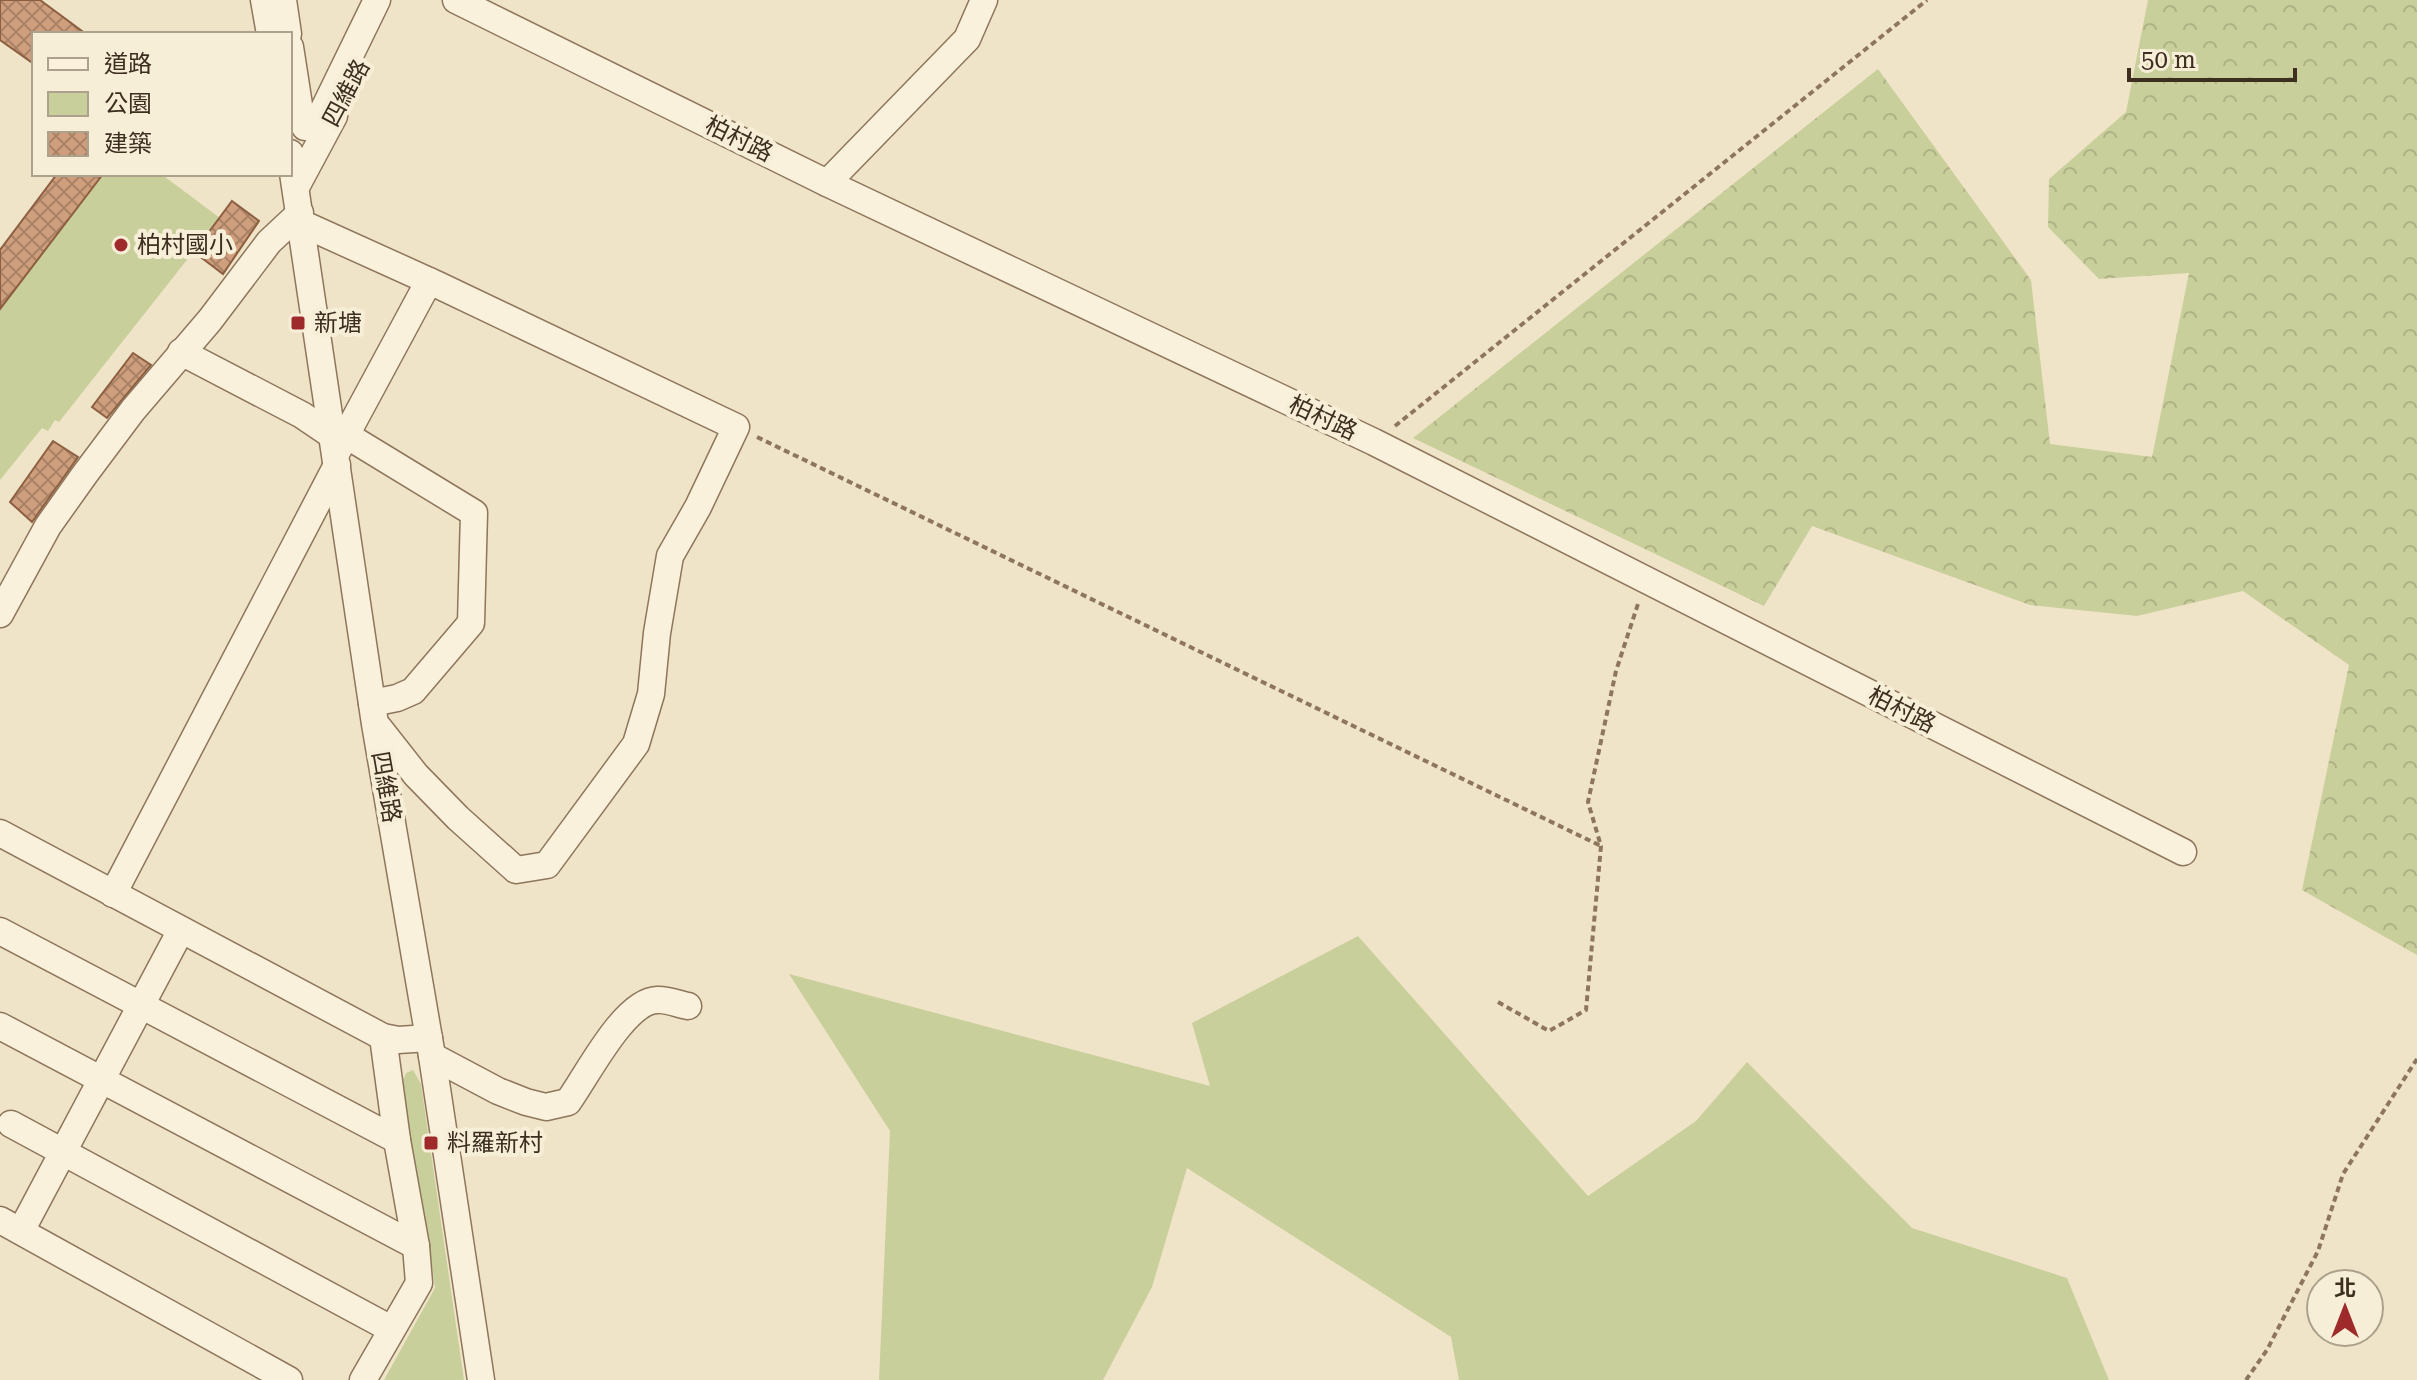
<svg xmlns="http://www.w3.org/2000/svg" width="2417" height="1380" viewBox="0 0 2417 1380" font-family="'Roboto Serif','Noto Sans TC',serif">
<defs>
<pattern id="forest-crowns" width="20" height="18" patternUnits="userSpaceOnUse" patternTransform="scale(2)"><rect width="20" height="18" fill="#c9cf9b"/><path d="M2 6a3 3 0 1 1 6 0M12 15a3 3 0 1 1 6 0" fill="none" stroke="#aeb285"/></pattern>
<pattern id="building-cross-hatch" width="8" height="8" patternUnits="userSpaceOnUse" patternTransform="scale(2)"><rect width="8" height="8" fill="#cf9f7d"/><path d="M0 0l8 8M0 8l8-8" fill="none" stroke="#a98266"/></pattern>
</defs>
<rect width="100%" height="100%" fill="#f0e4c8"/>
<g fill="#c9cf9b">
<path d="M103 174H161L220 218 59 422 55 420 48 431 42 428 0 480V309Z"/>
<path d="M1358 936 1588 1196 1696 1121 1747 1062 1912 1228 2067 1278 2109 1380H1459L1451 1337 1187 1168 1152 1287 1103 1380H879L890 1131 789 974 1210 1086 1192 1023Z"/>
<path d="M413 1070 421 1084 464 1380H384L435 1288 430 1251 399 1089 406 1073Z"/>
</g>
<path fill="url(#forest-crowns)" d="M2148 0H2417V955L2302 890 2349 665 2243 591 2137 616 2030 605 1812 526 1764 606 1413 438 1878 69 2031 280 2050 444 2152 457 2189 273 2099 279 2048 227 2049 179 2126 112Z"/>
<g fill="url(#building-cross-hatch)" stroke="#8d5f41" stroke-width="2">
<path d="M0 0H40L86 34H34V64L0 40Z"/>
<path d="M57 174H103L0 309V250Z"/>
<path d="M232 201 259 221 223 274 194 252Z"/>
<path d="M133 353 151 365 107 418 92 407Z"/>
<path d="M53 441 78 457 32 522 10 502Z"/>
</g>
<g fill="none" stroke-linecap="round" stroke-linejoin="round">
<defs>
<g id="minor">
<path d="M264 0 270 34"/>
<path d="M283 0 288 34"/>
<path d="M456 0 827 183 1374 442 2183 852"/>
<path d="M290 47 301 118 305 127 312 128 319 119 377 0"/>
<path d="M290 153 375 724 432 1056 481 1380"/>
<path d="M827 183 967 39 984 0"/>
<path d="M296 187 334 116"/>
<path d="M301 223 438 285 736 427 698 507 670 556 657 633 651 694 636 744 547 865 516 870 458 818 416 775 379 728"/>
<path d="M181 352 302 415 333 436"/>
<path d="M346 435 474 513 471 623 413 691 397 698 372 703"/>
<path d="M338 450 429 281"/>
<path d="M0 614 48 526 85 474 133 410 210 320 269 242 300 213"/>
<path d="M0 833 383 1037 398 1040 429 1038"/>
<path d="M113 894 337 465"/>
<path d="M0 931 397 1140"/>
<path d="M0 1026 416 1246"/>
<path d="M432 1056 498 1091 526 1102 546 1107 568 1102C587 1076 624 1001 657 1000 666 999 678 1004 688 1006"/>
<path d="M11 1124 391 1329"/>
<path d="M0 1220 289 1380"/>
<path d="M21 1231 181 930"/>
<path d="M363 1380 419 1283 416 1246 397 1140 383 1037"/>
</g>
</defs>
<use href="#minor" stroke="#8d765c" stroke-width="29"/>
<g stroke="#8d765c" stroke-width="4" stroke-dasharray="6 4" stroke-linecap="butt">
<path d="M1395 426 1927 0"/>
<path d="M757 437 1601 846"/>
<path d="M1498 1002 1549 1031 1586 1010 1601 846 1588 802 1616 671 1639 601"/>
<path d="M2246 1380 2267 1350 2318 1251 2343 1174 2417 1059"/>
</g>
<use href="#minor" stroke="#faf1dc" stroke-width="26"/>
</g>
<g fill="#9e2a2b" stroke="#f7eed8" stroke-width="3">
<circle cx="121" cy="245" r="8"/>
<rect x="290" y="315" width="16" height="16" rx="4"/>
<rect x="423" y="1135" width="16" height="16" rx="4"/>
</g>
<g text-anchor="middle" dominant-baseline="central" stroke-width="8" stroke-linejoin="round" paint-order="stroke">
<g font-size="24" fill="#3d2e20" stroke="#f7eed8">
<text transform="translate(346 93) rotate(-62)">四維路</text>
<text transform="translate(739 139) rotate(26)">柏村路</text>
<text transform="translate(1323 418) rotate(25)">柏村路</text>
<text transform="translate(1902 710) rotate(27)">柏村路</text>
<text transform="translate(386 787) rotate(80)">四維路</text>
</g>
<g font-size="24" fill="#3d2e20" stroke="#f7eed8" text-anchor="start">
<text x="137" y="245">柏村國小</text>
<text x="314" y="323">新塘</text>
<text x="447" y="1143">料羅新村</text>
</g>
</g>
<rect x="32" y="32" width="260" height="144" fill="#f7eed8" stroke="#ada18e" stroke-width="2"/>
<rect x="48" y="58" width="40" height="12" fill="#faf1dc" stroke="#ada18e" stroke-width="2"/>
<text x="104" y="72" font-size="24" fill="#3d2e20">道路</text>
<rect x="48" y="92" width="40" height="24" fill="#c9cf9b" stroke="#ada18e" stroke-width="2"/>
<text x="104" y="112" font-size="24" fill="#3d2e20">公園</text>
<rect x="48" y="132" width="40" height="24" fill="url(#building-cross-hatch)" stroke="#ada18e" stroke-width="2"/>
<text x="104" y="152" font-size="24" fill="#3d2e20">建築</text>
<g transform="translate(2345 1308)"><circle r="38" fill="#f7eed8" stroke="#ada18e" stroke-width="2"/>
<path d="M0-6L14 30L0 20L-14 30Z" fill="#9e2a2b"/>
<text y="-12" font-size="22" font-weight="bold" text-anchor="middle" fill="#3d2e20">北</text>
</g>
<path d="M2129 68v12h166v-12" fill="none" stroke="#3d2e20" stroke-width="4"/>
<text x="2141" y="68" font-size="24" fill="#3d2e20" stroke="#f7eed8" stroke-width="6" paint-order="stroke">50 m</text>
</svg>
